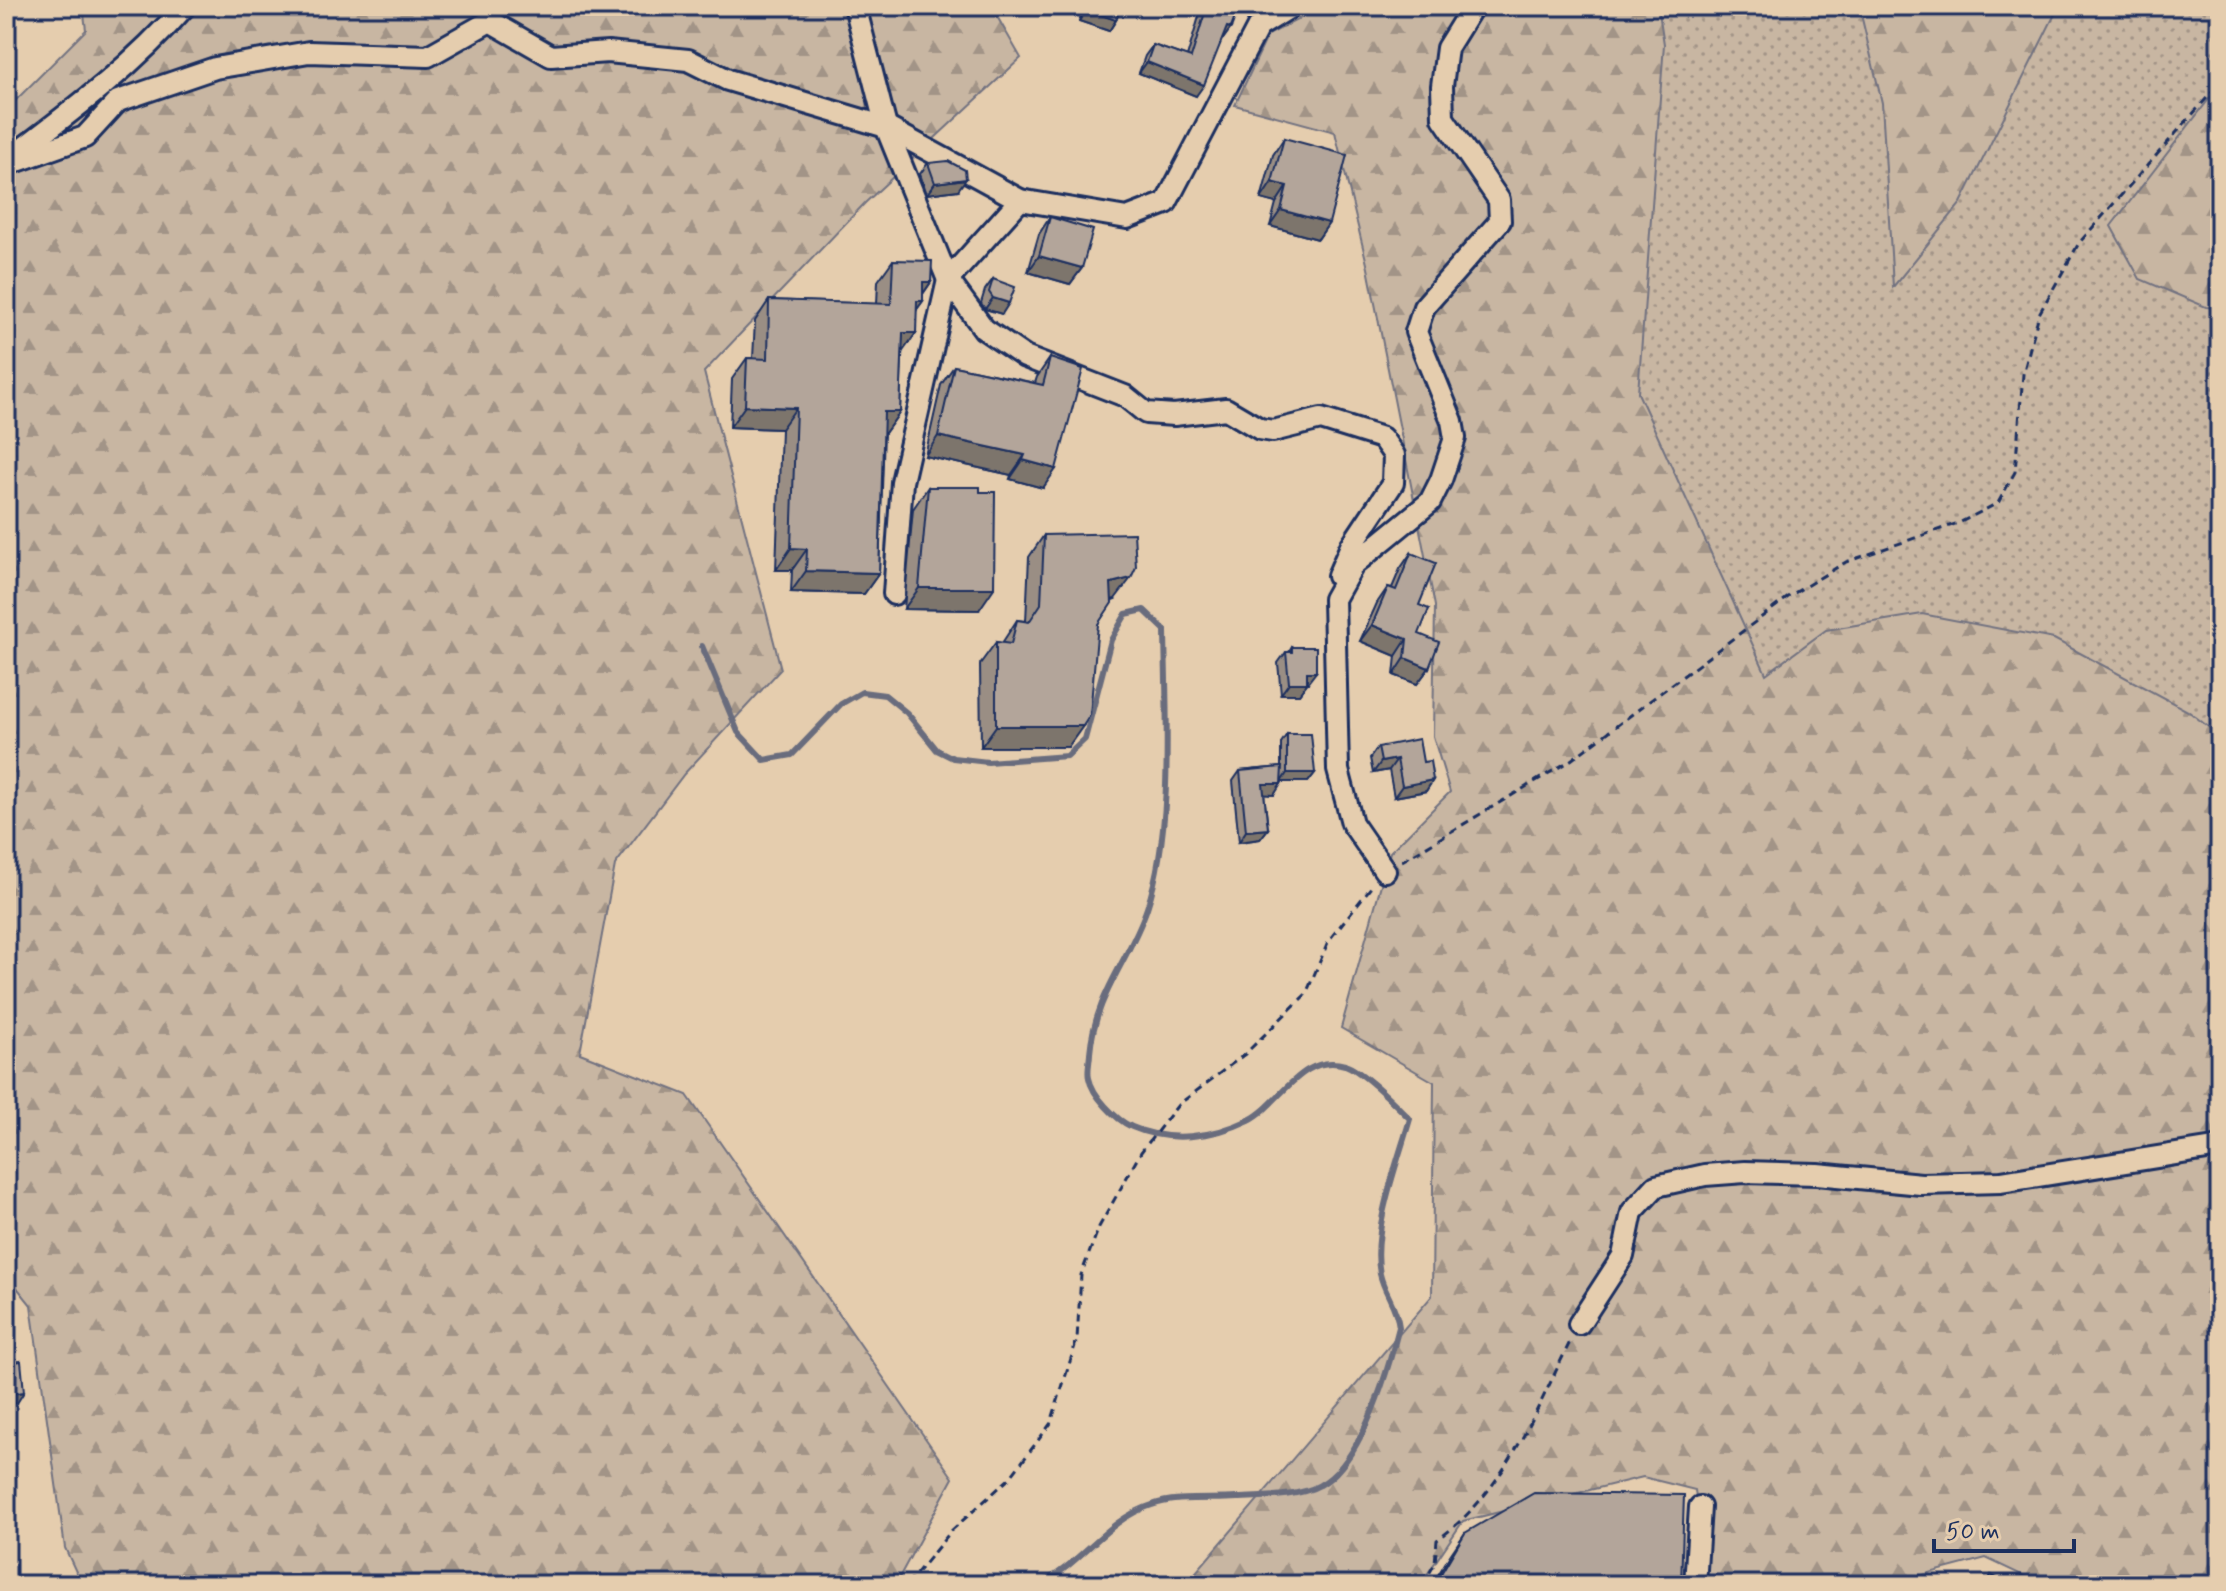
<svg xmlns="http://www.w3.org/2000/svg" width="2226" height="1591" viewBox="0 0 2226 1591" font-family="Mynerve,sans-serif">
<defs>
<pattern id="grass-dots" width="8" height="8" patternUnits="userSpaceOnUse" patternTransform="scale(2)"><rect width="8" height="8" fill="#c8b6a2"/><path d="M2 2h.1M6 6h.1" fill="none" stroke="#a29487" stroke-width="1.8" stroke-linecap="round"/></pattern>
<pattern id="forest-firs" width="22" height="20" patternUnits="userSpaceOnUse" patternTransform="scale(2)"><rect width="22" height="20" fill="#c8b6a2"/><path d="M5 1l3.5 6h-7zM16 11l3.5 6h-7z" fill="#a29487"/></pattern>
</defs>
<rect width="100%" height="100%" fill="#e5cdae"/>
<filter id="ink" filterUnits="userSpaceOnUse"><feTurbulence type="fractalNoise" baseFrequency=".0125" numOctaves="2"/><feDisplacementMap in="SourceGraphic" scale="16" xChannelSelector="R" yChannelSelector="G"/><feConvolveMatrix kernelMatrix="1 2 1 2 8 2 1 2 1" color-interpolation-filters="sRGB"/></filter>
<g filter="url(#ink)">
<path fill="url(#grass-dots)" stroke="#727280" stroke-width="2" d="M1354 6H2220V835L1765 686Z"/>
<g fill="url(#forest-firs)" stroke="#727280" stroke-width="2">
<path d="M83 6H991L1021 58 865 203 704 372 781 669 684 774 615 865 580 1053 687 1095 953 1478 895 1585H82L65 1548 31 1305 6 1274V110L86 30Z"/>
<path d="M1312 6H1658L1664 44 1638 393 1766 674 1826 630 1922 614 2054 639 2188 711 2220 736V1585H2043L1986 1558 1918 1576 1915 1585H1708L1695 1490 1643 1477 1463 1521 1420 1585H1185L1432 1296 1434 1082 1341 1028 1390 852 1450 792 1433 736 1435 606 1368 268 1335 132 1235 105 1268 35 1301 18Z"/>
<path d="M1859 6H2059L1961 203 1893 287 1882 103Z"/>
<path d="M2220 85V308L2206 307 2140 279 2111 226Z"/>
</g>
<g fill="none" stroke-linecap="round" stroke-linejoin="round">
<path stroke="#696c7d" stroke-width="6" d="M702 646 738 732 764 760 792 755 841 704 862 692 885 695 907 713 937 750 953 758 988 762 1067 756 1085 739 1111 640 1126 614 1144 610 1165 630C1166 714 1174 828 1147 908 1129 961 1095 994 1090 1053 1090 1060 1087 1071 1089 1078 1092 1095 1116 1120 1132 1127 1169 1143 1212 1138 1249 1120 1280 1105 1301 1052 1345 1065 1363 1071 1396 1105 1410 1119 1398 1161 1371 1231 1380 1274 1384 1293 1397 1306 1399 1327 1387 1374 1361 1463 1320 1485 1299 1497 1262 1497 1237 1498 1211 1500 1176 1496 1152 1505 1105 1520 1081 1565 1038 1585"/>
<defs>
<g id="minor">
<path d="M855 6 886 127 948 280 984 329 1025 357 1125 396 1146 413 1174 415 1226 409 1260 429 1273 431 1321 419 1382 438 1394 455 1393 483 1351 546 1338 576"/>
<path d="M14 155C75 109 135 64 185 6"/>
<path d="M6 165 85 137 118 101 215 68 309 52 428 56 490 21 551 56 608 52 688 60 728 80 886 127 1020 200 1127 218 1166 203 1258 27 1292 6"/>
<path d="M894 594 902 482 948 280 1020 200"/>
<path d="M1385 871 1352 823 1338 770 1334 599 1353 565 1430 502 1441 480 1455 438 1452 421 1416 332 1424 307 1500 221 1499 200 1443 118 1442 86 1447 48 1473 6"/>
<path d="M1579 1324 1623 1256 1632 1212 1656 1186 1705 1175 1745 1172 1817 1174 1921 1184 2001 1182 2220 1147"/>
<path d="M1695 1585 1700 1507"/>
</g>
</defs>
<use href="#minor" stroke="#1b2f5e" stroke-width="26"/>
<g stroke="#1b2f5e" stroke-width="3" stroke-dasharray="8 6" stroke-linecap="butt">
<path d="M1402 861 1571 760 1791 595 1846 562 1961 522 1998 503 2015 472 2023 374 2039 314 2079 243 2220 83"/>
<path d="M907 1585 952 1530 1010 1478 1051 1423 1077 1339 1081 1275 1099 1227 1141 1152 1178 1105 1245 1054 1306 994 1329 940 1372 886"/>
<path d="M1423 1585 1435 1563 1437 1540C1505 1492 1535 1412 1571 1340"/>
</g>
<use href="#minor" stroke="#e5cdae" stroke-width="20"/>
</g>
<g fill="#9a8e84" stroke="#1b2f5e" stroke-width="2">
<path d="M1085 6H1121L1116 20 1109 31 1079 21Z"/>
<path d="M1205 6H1221L1231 28 1223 39H1222L1196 96 1139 73 1145 56 1153 45 1187 57 1200 13Z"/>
<path d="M1284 138 1329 223 1318 239 1270 226 1276 203 1261 199 1273 155Z"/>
<path d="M928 163 958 190 927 194 920 174Z"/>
<path d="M1050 217 1082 268 1070 284 1028 272 1039 234Z"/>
<path d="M893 260 931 282 923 294V301L917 309 902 353 900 412 885 433H884L879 573 864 594 791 592 792 570H776L781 429 730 427 732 379 747 358H753L755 321 769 300 877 304 878 281Z"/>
<path d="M993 279 1002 314 985 309 981 303 985 290Z"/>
<path d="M1050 358 1043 488 1010 479 1011 475 925 456 941 385 954 366 1035 383 1037 377Z"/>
<path d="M928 487 979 610 904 609 913 509Z"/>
<path d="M1044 535 1115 599 1112 600 1098 624 1068 747H981L980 664 996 642 1002 643 1017 620 1026 621 1029 557Z"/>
<path d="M1411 553 1419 605V634L1429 668 1417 684 1394 675 1396 656 1360 641 1377 603 1388 587 1392 588 1400 569Z"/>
<path d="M1292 647 1308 683H1307L1299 694H1281L1278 663 1286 652H1289Z"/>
<path d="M1287 734 1315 773 1308 782H1281L1274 795 1264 794 1268 829 1260 839 1239 842 1233 781 1240 771 1281 767V743Z"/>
<path d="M1378 747 1423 762 1433 780 1426 791 1394 797 1389 770 1373 773 1370 758Z"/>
<path d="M6 1363 17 1403 6 1404Z"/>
<path d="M1465 1533 1681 1585H1432L1450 1555Z"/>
</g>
<g fill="#7d746c" stroke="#1b2f5e" stroke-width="2">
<path d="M1087 10 1116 20 1109 31 1079 21Z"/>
<path d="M1227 27 1231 28 1223 39 1219 38Z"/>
<path d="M1147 62 1204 85 1196 96 1139 73Z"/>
<path d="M966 179 958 190 927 194 935 183Z"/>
<path d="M1272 182 1287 186 1276 203 1261 199Z"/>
<path d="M1281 210 1329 223 1318 239 1270 226Z"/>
<path d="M1039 256 1082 268 1070 284 1028 272Z"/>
<path d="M923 282H931L918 301H923L908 322Z"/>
<path d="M993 298 1009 303 1002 314 985 309Z"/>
<path d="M903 333H916L901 354Z"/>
<path d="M745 406 796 408 781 429 730 427Z"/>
<path d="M884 412H900L885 433H869Z"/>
<path d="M938 436 1025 455 1011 475 925 456Z"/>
<path d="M1023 460 1056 469 1043 488 1010 479Z"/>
<path d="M791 548 807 549 792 570H776Z"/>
<path d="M806 571 879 573 864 594 791 592Z"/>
<path d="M1131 578 1115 599 1096 605 1111 583Z"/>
<path d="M919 588H994L979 610 904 609Z"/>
<path d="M1372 625 1407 639 1396 656 1360 641Z"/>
<path d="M1405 658 1429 668 1417 684 1394 675Z"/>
<path d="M1307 672H1316L1299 694H1281L1289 683Z"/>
<path d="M996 726H1083L1068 747H981Z"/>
<path d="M1397 759 1389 770 1373 773 1381 762Z"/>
<path d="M1287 773H1315L1308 782H1281Z"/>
<path d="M1433 780 1426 791 1394 797 1402 786Z"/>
<path d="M1263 784H1281L1274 795 1256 794Z"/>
<path d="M1268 829 1260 839 1239 842 1246 831Z"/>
<path d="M24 1392 17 1403 6 1404V1399L10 1394Z"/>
</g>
<g fill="#b3a59a" stroke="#1b2f5e" stroke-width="2">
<path d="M1089 6H1121L1116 20 1087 10Z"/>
<path d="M1207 6H1221L1237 12 1231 28 1227 27 1204 85 1147 62 1153 45 1191 58Z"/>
<path d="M1284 138 1347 155 1329 223 1281 210 1287 186 1272 182Z"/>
<path d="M948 161 965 170 966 179 935 183 928 163Z"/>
<path d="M1050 217 1093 230 1082 268 1039 256Z"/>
<path d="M893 260 932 261 931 282H923V301H917L916 333H903L900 412H884L879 573 806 571 807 549 791 548 796 408 745 406 747 358 768 359 769 300 891 304Z"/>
<path d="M993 279 1015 287 1009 303 993 298 989 292Z"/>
<path d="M1050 358 1083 369 1056 469 1023 460 1025 455 938 436 954 366 1043 385Z"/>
<path d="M928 487H980V492H995L994 588H919Z"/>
<path d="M1134 533 1136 567 1131 578 1111 583 1112 603 1098 624 1090 715 1083 726H996V642L1011 644 1017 620 1029 622 1041 604 1044 535Z"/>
<path d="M1411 553 1436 563 1419 605 1429 609 1419 634 1439 642 1429 668 1405 658 1407 639 1372 625 1388 587 1396 590Z"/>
<path d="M1292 647H1316V672H1307V683H1289L1286 652H1292Z"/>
<path d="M1287 734H1311L1315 773H1287Z"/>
<path d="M1419 739 1423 762 1430 761 1433 780 1402 786 1397 759 1381 762 1378 747Z"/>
<path d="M1282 767 1281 784H1263L1268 829 1246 831 1240 771Z"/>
<path d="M21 1361 24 1392 10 1394 8 1378H6V1363Z"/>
<path d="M1534 1493 1684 1495 1681 1585H1436V1582L1465 1533Z"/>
<path d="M1991 1575 2010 1585H1986Z"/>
</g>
</g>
<rect width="2226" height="1591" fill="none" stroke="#e5cdae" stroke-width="32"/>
<rect x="16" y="16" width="2194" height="1559" fill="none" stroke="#1b2f5e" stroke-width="3" filter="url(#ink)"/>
<path d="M1934 1539v12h140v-12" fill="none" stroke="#1b2f5e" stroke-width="4"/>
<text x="1946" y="1539" font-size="24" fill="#1b2f5e" stroke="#e5cdae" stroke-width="6" paint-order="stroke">50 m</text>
</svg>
